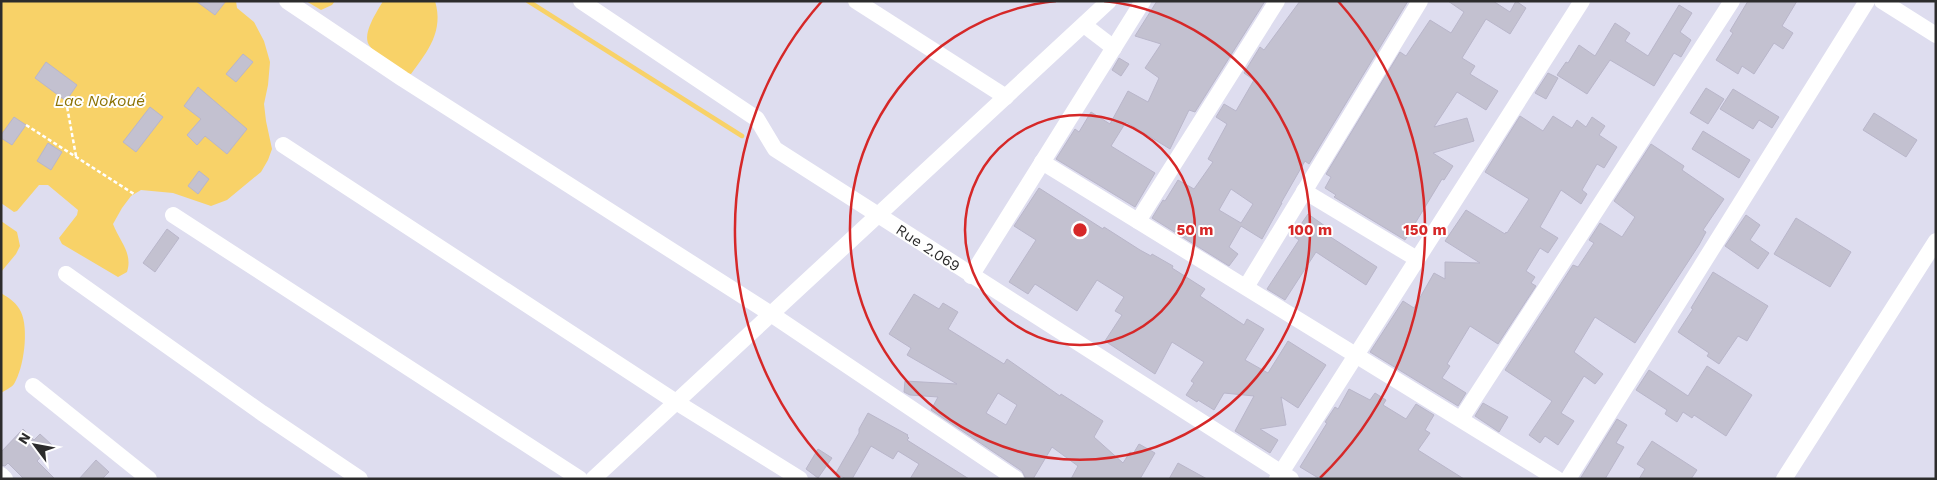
<svg xmlns="http://www.w3.org/2000/svg" width="1937" height="480" viewBox="0 0 1937 480" font-family="'Work Sans',sans-serif">
<rect width="100%" height="100%" fill="#deddef"/>
<g fill="#f8d268">
<path d="M1 1H236L237 8 254 22 264 41 270 62 268 85 264 104 266 121 272 149 268 160 261 172 227 200 211 206 173 193 141 190 131 196 122 208 113 224C120 242 133 253 127 272L118 277 62 244 59 238 77 215 78 210 48 185H39L17 211 14 212 1 203Z"/>
<path d="M306 1H335L332 5 321 10Z"/>
<path d="M383 1H435C444 31 428 51 411 74 401 73 391 65 384 59 379 55 372 50 369 45 362 33 377 12 383 1Z"/>
<path d="M1 221 17 232 20 246 16 254 1 272Z"/>
<path d="M1 293C9 298 17 303 21 312 29 329 24 368 14 384 11 388 5 390 1 393Z"/>
</g>
<g fill="none" stroke-linecap="round" stroke-linejoin="round">
<path stroke="#f8d268" stroke-width="4.5" d="M528 1 742 136"/>
</g>
<g fill="#c3c1d0" stroke="#b9b6ca" fill-rule="evenodd">
<path d="M196 1H226L215 15Z"/>
<path d="M1157 1H1265L1195 112 1189 110 1170 149 1126 122 1111 146 1155 173 1135 207 1056 159 1075 129 1079 132 1091 112 1110 124 1128 91 1148 102 1159 78 1145 68 1161 44 1135 36Z"/>
<path d="M1300 1H1408L1309 164 1305 161 1281 203H1282L1262 239 1241 226 1229 247 1238 254 1229 266 1152 218 1163 200 1165 201 1178 180 1194 189 1213 162 1208 159 1227 124 1216 117 1224 104 1236 111 1254 80 1244 73 1260 47 1264 50ZM1231 189 1253 204 1241 223 1219 210Z"/>
<path d="M1448 1H1493L1510 12 1516 1 1526 8 1510 34 1486 19 1462 58 1475 66 1470 74 1498 91 1486 110 1457 92 1434 127 1467 118 1474 141 1433 153 1453 166 1444 180 1442 179 1405 240 1334 197 1336 195 1325 188 1331 177 1326 174 1400 52 1406 56 1430 20 1451 33 1464 12Z"/>
<path d="M1748 1H1797L1782 26 1793 33 1783 49 1774 43 1754 74 1742 66 1738 74 1716 60 1733 33 1730 31Z"/>
<path d="M1679 5 1692 13 1680 32 1691 40 1681 57 1674 53 1654 86 1610 60 1587 94 1557 75 1566 62 1568 63 1579 45 1595 56 1615 23 1630 33 1625 41 1648 56Z"/>
<path d="M243 54 253 62 236 82 226 74Z"/>
<path d="M1119 58 1129 64 1121 76 1112 70Z"/>
<path d="M46 62 77 85 66 101 35 78Z"/>
<path d="M1548 73 1558 78 1546 99 1535 93Z"/>
<path d="M198 87 247 129 227 154 205 136 197 145 187 135 201 119 184 106Z"/>
<path d="M1706 88 1724 99 1708 124 1690 113Z"/>
<path d="M1733 89 1779 117 1772 128 1759 120 1753 129 1720 109Z"/>
<path d="M150 107 163 117 136 152 123 142Z"/>
<path d="M1874 113 1917 140 1906 157 1863 130Z"/>
<path d="M1520 116 1543 131 1553 116 1572 128 1577 120 1586 127 1592 117 1605 126 1599 135 1617 147 1604 168 1597 164 1582 190 1587 194 1581 204 1561 190 1540 227 1558 238 1548 253 1540 248 1526 271 1535 277 1531 283 1536 286 1498 344 1470 326 1447 364 1450 366 1442 378 1466 393 1458 406 1370 352 1403 301 1414 308 1434 273 1445 279V262L1480 263 1445 241 1466 210 1505 234 1506 232 1507 233 1529 199 1485 172Z"/>
<path d="M14 117 26 125 12 145 1 138V135Z"/>
<path d="M1703 131 1750 160 1739 178 1692 149Z"/>
<path d="M48 143 62 152 51 170 37 161Z"/>
<path d="M1651 144 1684 166 1682 170 1724 199 1703 230 1706 232 1699 245 1635 343 1595 317 1574 352 1603 374 1595 384 1584 376 1561 413 1574 421 1558 445 1545 436 1540 443 1529 435 1552 401 1505 370 1573 265 1578 267 1594 243 1589 240 1600 223 1622 237 1635 217 1614 201Z"/>
<path d="M199 171 209 179 198 194 188 186Z"/>
<path d="M1039 188 1103 229 1104 227 1140 250 1151 256 1152 254 1173 266 1172 268 1205 289 1200 296 1244 325 1247 319 1264 329 1245 360 1268 373 1288 341 1326 365 1298 408 1281 397 1286 425 1260 429 1278 440 1270 453 1235 431 1254 396 1224 393 1214 410 1198 400 1197 402 1186 395 1194 383 1191 381 1204 362 1172 342 1155 374 1105 341 1122 315 1115 311 1124 297 1097 280 1077 311 1035 284 1028 294 1009 282 1036 240 1014 226Z"/>
<path d="M1308 214 1332 231 1329 236 1377 267 1366 285 1316 252 1285 300 1267 289 1299 240 1293 236Z"/>
<path d="M1746 215 1760 225 1750 240 1769 253 1758 269 1725 246Z"/>
<path d="M1796 218 1851 252 1830 287 1774 254Z"/>
<path d="M167 229 179 238 155 272 143 263Z"/>
<path d="M1713 272 1768 306 1747 341 1738 336 1719 364 1707 356 1709 353 1678 332 1693 309 1691 308Z"/>
<path d="M914 294 939 309 943 303 958 312 948 329 1004 364 1007 359 1060 396 1061 394 1103 421 1094 437 1123 463 1130 452 1133 454 1139 444 1155 453 1140 479H1071L1078 466 1052 447 1033 479H1026L1022 471 931 410 938 397 910 395 904 392 905 381 957 384 907 355 911 348 889 334ZM998 393 1017 405 1006 425 986 413Z"/>
<path d="M1707 366 1752 395 1726 436 1694 415 1692 418 1683 412 1677 422 1665 414 1667 410 1636 390 1649 370 1688 396Z"/>
<path d="M1349 389 1370 400 1375 393 1386 400 1383 405 1406 419 1416 404 1434 415 1425 430 1430 433 1418 450 1464 479H1320L1300 467 1327 423 1325 422 1335 407 1338 409Z"/>
<path d="M1483 403 1508 417 1499 432 1475 416Z"/>
<path d="M868 413 908 435 907 436 909 438 907 440 969 479H910L919 464 898 451 893 459 871 446 852 479H846L836 473 859 433V429Z"/>
<path d="M1617 419 1627 425 1616 443 1624 447 1605 479H1580Z"/>
<path d="M23 429 34 440 40 434 52 445 37 461 55 479H24L8 463 5 466 1 465V452Z"/>
<path d="M1652 441 1697 470 1691 479H1639L1645 469 1637 464Z"/>
<path d="M818 449 832 458 818 478 806 469Z"/>
<path d="M96 460 109 472 102 479H79Z"/>
<path d="M1178 463 1207 479H1169Z"/>
</g>
<g fill="none" stroke-linecap="round" stroke-linejoin="round">
<g stroke="#fff" stroke-width="2.5" stroke-dasharray="4 2.5" stroke-linecap="butt">
<path d="M66 101 76 156"/>
<path d="M26 125 134 194"/>
</g>
<g stroke="#fff" stroke-width="16">
<path d="M287 1 403 79 771 314 1016 479"/>
<path d="M581 1 757 119 775 149 1291 479"/>
<path d="M856 1 1006 97"/>
<path d="M1882 1 1936 35"/>
<path d="M1084 25 1114 48"/>
<path d="M283 145 676 402 800 479"/>
<path d="M1042 162 1557 479"/>
<path d="M1304 191 1417 259"/>
<path d="M173 215 580 479"/>
<path d="M1138 221 1277 1"/>
<path d="M66 274 262 413 360 479"/>
<path d="M971 276 1143 1"/>
<path d="M1246 287 1420 1"/>
<path d="M33 386 149 479"/>
<path d="M1461 419 1732 1"/>
<path d="M1 475 5 479"/>
<path d="M593 479 1109 1"/>
<path d="M1277 479 1582 1"/>
<path d="M1568 479 1867 1"/>
<path d="M1784 479 1936 241"/>
</g>
</g>
<g fill="none" stroke="#d62828" stroke-width="2.5">
<circle cx="1080" cy="230" r="115"/>
<path d="M1104 1A230 230 0 1 1 1056 1"/>
<path d="M840 478A345 345 0 0 1 822 1M1338 1A345 345 0 0 1 1320 478"/>
</g>
<g text-anchor="middle" dominant-baseline="central" stroke-width="4" stroke-linejoin="round" paint-order="stroke">
<g font-size="15" fill="#2c2c2c" stroke="#fff">
<text transform="translate(928 248) rotate(33)">Rue 2.069</text>
</g>
<g font-size="16" font-style="italic" fill="#8b7205" stroke="#fff">
<text x="100" y="100">Lac Nokoué</text>
</g>
</g>
<circle cx="1080" cy="230" r="8" fill="#d62828" stroke="#fff" stroke-width="2.5"/>
<g font-size="15" text-anchor="middle" font-weight="bold" fill="#d62828" stroke="#fff" stroke-width="4" stroke-linejoin="round" paint-order="stroke">
<text x="1195" y="235">50 m</text>
<text x="1310" y="235">100 m</text>
<text x="1425" y="235">150 m</text>
</g>
<rect width="1937" height="480" fill="none" stroke="#2c2c2c" stroke-width="5"/>
<g transform="translate(35 445) rotate(302)" stroke="#ffffff" stroke-width="4" paint-order="stroke">
<path d="M0-4L9 19L0 12L-9 19Z" fill="#2c2c2c"/>
<text y="-8" font-size="14" font-weight="bold" text-anchor="middle" fill="#2c2c2c">N</text>
</g>
</svg>
